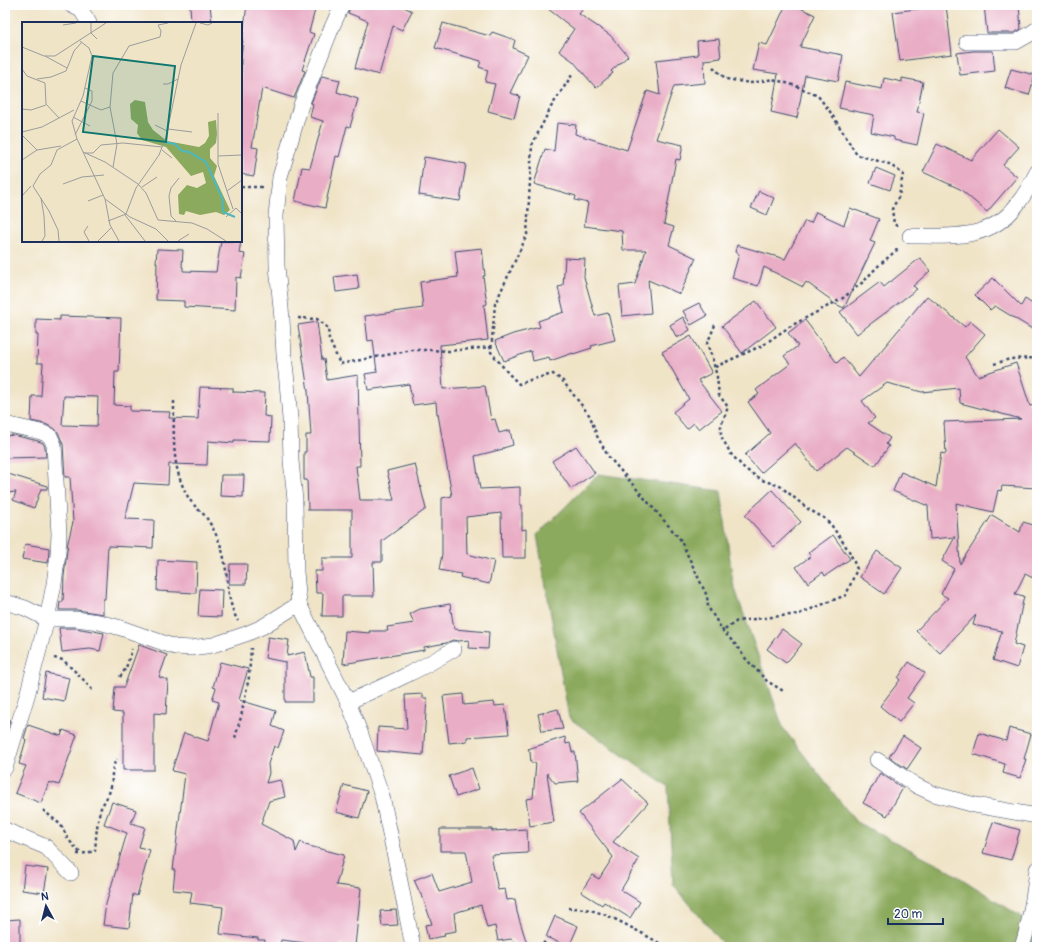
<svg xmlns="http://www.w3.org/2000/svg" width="1042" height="952" viewBox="0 0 1042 952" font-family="Pangolin,sans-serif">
<rect width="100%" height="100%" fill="#fff"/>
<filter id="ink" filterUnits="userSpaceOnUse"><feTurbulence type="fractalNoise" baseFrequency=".025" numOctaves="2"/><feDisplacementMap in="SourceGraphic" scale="8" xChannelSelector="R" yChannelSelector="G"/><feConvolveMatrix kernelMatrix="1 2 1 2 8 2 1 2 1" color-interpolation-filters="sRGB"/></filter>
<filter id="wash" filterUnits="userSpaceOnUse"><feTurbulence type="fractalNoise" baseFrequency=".012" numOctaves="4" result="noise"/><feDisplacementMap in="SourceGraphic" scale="16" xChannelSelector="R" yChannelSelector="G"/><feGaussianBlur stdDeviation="0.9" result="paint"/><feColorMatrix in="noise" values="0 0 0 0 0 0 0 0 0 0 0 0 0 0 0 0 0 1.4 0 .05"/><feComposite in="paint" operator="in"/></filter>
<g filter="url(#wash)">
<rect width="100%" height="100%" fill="#f0e4c7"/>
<path fill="#8caa5d" stroke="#546c5e" d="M598 474 721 491 733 583 783 728 856 822 942 866 1037 927V947H725L673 884 668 787 569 718 537 535Z"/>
<g id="blocks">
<g fill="#e9aec6" fill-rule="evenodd">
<path d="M190 5H210L212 23H191Z"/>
<path d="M247 5H299L315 10 309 32 314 34 302 70 305 71 294 98 262 88 252 147 258 148 254 176 241 174V57L243 41H242Z"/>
<path d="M351 5H400L412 11 402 30 393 26 379 75 355 68 368 21 348 13Z"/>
<path d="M543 5H586L579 14 610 35 628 56 611 71 613 73 596 88 573 61 559 51 574 29Z"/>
<path d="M786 5H794L815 15 800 47 843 55 838 81 805 75 797 118 771 112 778 74 753 70 759 43 767 45Z"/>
<path d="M946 5 952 54 900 61 893 12Z"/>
<path d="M984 5H1019L1021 29 1014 33H987Z"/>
<path d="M443 23 490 36 492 32 515 40 513 48 528 55 510 93 520 96 514 118 488 111 495 84 485 82 488 70 479 67 481 61 435 48Z"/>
<path d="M719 39 721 58 704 60 705 83 674 86 656 139 683 145 680 160 676 159 664 224 674 227 669 245 696 258 680 294 648 280 651 313 622 316 619 286 635 284 646 250H623L622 231 584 226 588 203 575 200 576 196 534 184 545 149 554 151 557 123 576 125 575 134 627 150 647 91 660 95 656 60 698 55 697 41Z"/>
<path d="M973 51H993L995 71 960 75 957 53Z"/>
<path d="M1011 69 1035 75 1029 95 1005 88Z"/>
<path d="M322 76 340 80 337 92 358 99 350 127 347 126 339 157 336 156 325 208 295 201 302 167 310 168 323 121 310 117 313 104 311 103Z"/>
<path d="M884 78 902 82V78L923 82 917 112 924 113 917 145 894 140V137L871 132 874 115 839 108 845 82 882 89Z"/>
<path d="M998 129 1019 147 1003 165 1017 177 987 212 960 189 923 172 937 144 971 160Z"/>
<path d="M424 157 466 164 460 201 419 195Z"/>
<path d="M876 168 895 176 890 190 870 183Z"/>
<path d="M759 191 774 198 767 215 751 208Z"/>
<path d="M850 208 879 219 870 241 875 243 844 308 833 303 830 299 806 282 803 287 764 267 758 286 732 278 739 254 735 252 737 245 785 259 805 221 811 223 816 212 844 225Z"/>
<path d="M221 241H241L239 253 245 254 241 278 236 277 235 310 184 307V301L156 300 157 263H156L157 249 183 250 182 267H183V271L216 272Z"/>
<path d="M482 248 485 276H483L487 304 484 305 488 340 440 345 443 389 485 386 491 420 495 419 499 433 510 430 513 445 503 448V449L475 456 480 489 520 487V505H522V530L526 529V558H502L501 513 466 517 467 554 494 561 489 584 460 577 461 574 439 570 442 554V498L452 496 438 414H437L436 402 413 405 409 384 368 390 365 374 377 372 373 340 368 341 365 316 423 308 420 282 458 277 455 251Z"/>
<path d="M565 258 585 259 584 277 595 316 608 313 615 340 591 346 592 348 573 354V353L550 361 549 357 533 361 531 351 504 361 495 341 513 334 540 327 538 321 564 312 558 287 563 286Z"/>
<path d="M920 258 930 271 913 286 917 289 857 334 840 312 880 282 884 287Z"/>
<path d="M357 274 359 289 336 292 334 277Z"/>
<path d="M993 278 1021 306 1025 299 1037 307V320L1036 321 1037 322V332L995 306 990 310 975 295Z"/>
<path d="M927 296 965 327 970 321 985 334 965 357 978 376 1016 363 1030 406 1037 405V488L1002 486 1001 491 998 490 993 512 956 503 960 564 992 515 1020 532 1023 522 1037 526V580L1025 574 1015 594 1024 596 1014 644 1023 647 1017 668 993 660 1002 631 973 625 976 615 940 653 916 631 948 598 941 594 954 569 942 561 955 537 930 539 928 506 893 491 901 472 936 487 941 453 946 454 944 422 1021 419 960 403 959 388 922 392 887 383 862 401 875 418 868 423 890 438 886 444 889 446 875 466 847 447 816 471 795 443 761 473 745 455 770 433 748 402 759 394 756 390 790 364 784 356 798 346 788 333 805 320 837 363 843 357 859 377Z"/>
<path d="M756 301 776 327 742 353 722 326Z"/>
<path d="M699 303 707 316 691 325 683 311Z"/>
<path d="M60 316 121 318 119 372H115L114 405 130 406V411L170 412 169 418 198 419 200 387 233 388V392L265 393 264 416 271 417 270 441 234 440V443L208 441 207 465 169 464 168 485 134 483 125 519 154 520 153 548 108 546 105 599H103V614L77 610H59L60 602H63L64 576 68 542 73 522 70 477H65L63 444 58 432 54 428 45 424 31 421 32 396H41L43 363H37L38 335H36V319L60 320ZM64 396 98 397 97 426 62 425Z"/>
<path d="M683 317 690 330 677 338 670 325Z"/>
<path d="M317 322 322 360 324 359 327 380 358 375 360 466H356L360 500H394L387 471 415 464 426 509 382 541V562H373L374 596H342V616H322L323 593H316L315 571H322V558H352V510H308L307 480H304V452H306V435H311L308 391 298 325Z"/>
<path d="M691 336 712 373 698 380 722 411 699 429 694 423 687 429 673 412 689 399 662 352Z"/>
<path d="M13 435 38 441 43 443 45 447 46 457 5 458V436Z"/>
<path d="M576 446 595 473 571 489 552 461Z"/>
<path d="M5 473 47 486V489H41L34 508 13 500 16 492 5 493Z"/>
<path d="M221 475H244L243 497 220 496Z"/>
<path d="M772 490 801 522 774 547 745 515Z"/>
<path d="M833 535 850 559 825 576 823 572 808 583 796 567 811 556 808 553Z"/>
<path d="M25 544 49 548 48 563 22 559Z"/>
<path d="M877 551 902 568 884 594 860 577Z"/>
<path d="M158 560 197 562 196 593 157 591Z"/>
<path d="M230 564H247L246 584H229Z"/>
<path d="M200 589 222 590 221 617 198 616Z"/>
<path d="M450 604 454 629 489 632 488 649 468 648 469 640 459 641 453 640 446 643 424 647V650L343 664 345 631 370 633 369 631H388L387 627 414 623 410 614 420 609Z"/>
<path d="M59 628H75L104 633 100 651 90 649 62 652Z"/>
<path d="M782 629 802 644 786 663 767 649Z"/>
<path d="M268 637 289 640 287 656 305 652 310 677H313V702H285V662L265 658Z"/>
<path d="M139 645 167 655 159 677 168 680 166 714 154 713V770H123V713L113 712 115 687H124Z"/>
<path d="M220 662 248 669 239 700 276 711 272 726 284 731 278 748 274 746 268 764 269 773 266 783 281 780 285 797 269 801 261 824 294 841 296 852 301 841 305 845 344 855 336 885 361 888 355 946 340 944V947L281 940 280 947H264L265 940H258V938L220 934 223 907 190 903 192 892 173 890 175 870H173L185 774 173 771V770H172L184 733 208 741 219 702 212 700 216 688 213 687Z"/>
<path d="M909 662 925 673 907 698 914 703 899 722 880 706 900 680 898 678Z"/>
<path d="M46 673 69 678 64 701 42 697Z"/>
<path d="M423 694V698H427L423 755 377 751 378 727 407 729 405 695Z"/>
<path d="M463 694 464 705 494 702 495 706 505 705 509 734 467 737V741L449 743 443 696Z"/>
<path d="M558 709 563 729 542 731 538 714Z"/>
<path d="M5 718 10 720 7 731 5 730Z"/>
<path d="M28 725 61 736 63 730 77 735 59 785 49 782 41 803 15 793 26 766 19 764 26 740 24 738Z"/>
<path d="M1009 728 1031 734 1024 759H1026L1020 778 1003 773 1005 764 973 754 979 733 1006 741Z"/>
<path d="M903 736 921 748 907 769 889 757Z"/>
<path d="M565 737 566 744 570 743 572 752H575L578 781 555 783 547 773 554 822 530 826 526 799 533 798 536 763H531L530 752 528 749Z"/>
<path d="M472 768 479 789 456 797 449 776Z"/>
<path d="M880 773 903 788 887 816 863 803Z"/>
<path d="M622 779 648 803 613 842 639 859 621 890 640 902 630 918 604 902 602 905 581 892 592 875 599 879 613 857 579 813Z"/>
<path d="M344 785 367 791 359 818 336 812Z"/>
<path d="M112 802 136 810 131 823 145 827 139 847 150 850 137 896 133 894 129 928 103 925 106 904 127 833 104 824Z"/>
<path d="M993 822 1020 830 1011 860 983 853Z"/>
<path d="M440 829H492V831L527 829 528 853 491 855 498 890 505 889 507 900 515 899 517 912 528 947H520L511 939 498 941 495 926 487 928 481 905 454 913 456 931 444 933 445 936 428 939 425 925 432 924 422 895H421L414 880 432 873 439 892 472 882 466 851H440Z"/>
<path d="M25 866 48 869 44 893 22 890Z"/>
<path d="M396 910 398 925 382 926 380 911Z"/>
<path d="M555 916 578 926 569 947 546 937Z"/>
<path d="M20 919V947H5V920Z"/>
</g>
</g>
</g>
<g filter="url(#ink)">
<use href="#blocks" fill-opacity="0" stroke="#3b4a6e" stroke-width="1"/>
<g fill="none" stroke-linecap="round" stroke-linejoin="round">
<defs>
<g id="minor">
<path d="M71 5 81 10 89 23"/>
<path d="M342 5 332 27 301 105 280 177 276 216 277 266 282 319 284 355 287 382 290 419 291 461 295 500 296 572 299 604 348 702 360 732 382 796 398 871 413 947"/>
<path d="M967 42H1016L1030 34 1037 29"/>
<path d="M910 236C950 236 989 241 1016 206 1024 196 1031 184 1037 172"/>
<path d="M5 424 41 432 50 436 54 445 59 534 58 554 54 584 47 619 27 696 5 768"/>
<path d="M5 602 25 608 47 619H76L99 622 121 628 175 647 191 648 213 645 246 634 262 627 299 604"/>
<path d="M348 702C384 686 420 670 454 649"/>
<path d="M877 760 917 786 934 794 975 805 1037 816"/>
<path d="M5 830 46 847 71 873"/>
<path d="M1022 947C1030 922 1034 896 1037 869"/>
</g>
</defs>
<use href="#minor" stroke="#3b4a6e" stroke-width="16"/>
<g stroke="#3b4a6e" stroke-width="2.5" stroke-dasharray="3 3" stroke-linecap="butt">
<path d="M713 67 726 79 751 83 773 79 796 86 818 96 831 113 857 155 889 164 903 174 899 196 892 209 894 224 897 226"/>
<path d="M572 75 551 107 532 145 527 235 495 304 491 352 508 373 519 384 533 379 553 374 562 380 590 416 597 436 608 456 680 539 707 596 708 607 723 631 735 644 746 659 767 681 785 692"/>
<path d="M241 187H262"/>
<path d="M298 318 317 319 328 328 329 339 340 364 412 350H431L449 351 491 347"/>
<path d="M715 325 707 344 712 357 717 377 719 395 728 407 721 426V436L731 454 745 469 762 480 780 486 808 509 824 518 832 526 849 551 857 569 846 595 799 614 737 621 723 631"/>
<path d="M994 364 1010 359 1037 358"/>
<path d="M715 367 763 345 789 327 843 298 863 282 877 267 899 248"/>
<path d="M174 401C174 431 171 464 185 491 187 496 191 502 195 506 198 510 203 513 206 517 212 526 219 539 222 550 229 573 225 599 238 621"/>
<path d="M54 658 63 660 81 677 94 692"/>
<path d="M120 677 126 668 132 649"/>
<path d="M235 738 241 717 249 677 251 648"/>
<path d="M43 810 61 825 68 839 81 854"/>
<path d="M77 854H81L95 851C96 839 97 819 101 808 105 800 110 794 111 786 113 775 110 769 117 759"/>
<path d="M568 908C590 907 611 916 630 927 642 933 654 940 666 947"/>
<path d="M543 942 549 947"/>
</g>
<use href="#minor" stroke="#fff" stroke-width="15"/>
</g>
</g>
<g transform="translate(22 22)">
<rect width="220" height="220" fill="#f0e4c7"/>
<path d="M113 78 123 80 126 100 131 108 145 119 177 125 183 121 187 114 186 100 194 98 195 112 194 121 188 127V136L195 144 192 154 208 188 202 193 194 190 178 193 164 189 162 193 157 192 156 173 165 163 175 166 184 161 181 150 169 154 144 125 120 118 115 111 116 103 109 97 108 82Z" fill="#8caa5d"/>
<path fill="none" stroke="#4ab9c2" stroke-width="2" d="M143 120 153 122 160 129 167 130 184 140 200 176 201 190 213 195"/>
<path fill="none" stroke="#9b9c9d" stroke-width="1" d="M69 1V11L75 17M178 1 186 3 190 1M41 3 54 1M58 19 67 26 70 34 61 74 50 99 55 117 83 177 108 195 134 207 146 219M0 25 22 34H33L84 1M23 34 45 46M0 47 5 54 23 61 24 82 37 96M15 57 29 55 44 49 52 29 60 20M141 62H146L156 57M59 79 79 88 88 85M0 87 9 88 24 83M196 91V142L211 187M51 95 68 104M133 103 145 109M146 107 170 110M0 110 20 105 52 88M0 113 15 128M53 113 70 79V69L63 66M140 128 150 136M61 130 83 140 116 162 124 171 136 198 170 201 185 207 204 219M63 131H71L79 123 101 121 140 125M196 134 220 133M0 138 15 128 39 124M91 145 95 122 88 85 91 51 107 24 138 15 139 9 136 3 146 1M41 162 60 155 82 153M120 165 135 155M205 169 220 158M0 174 9 164M19 176 22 194 23 214 20 219M83 177 88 203 97 219M66 179 81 173M103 193 123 219M204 195 214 186 220 192M86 199 104 192 114 166 137 133 144 115 159 43 174 1M154 199 149 194 147 174 149 166 157 156M66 204 62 210 67 219M37 219 36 208 27 189 11 164 18 152 29 143 35 128 55 117M76 219 89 206M156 219 167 212"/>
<path fill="#0f766e" fill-opacity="0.15" stroke="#0f766e" stroke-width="2" d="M71 34 153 44 144 120 61 110Z"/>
<rect width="220" height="220" fill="none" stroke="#1b2f5e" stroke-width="2"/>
</g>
<rect width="1042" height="952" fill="none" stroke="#fff" stroke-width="20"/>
<g transform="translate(46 906) rotate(353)" stroke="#ffffff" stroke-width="3" paint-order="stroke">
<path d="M0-3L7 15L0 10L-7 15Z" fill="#1b2f5e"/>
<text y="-6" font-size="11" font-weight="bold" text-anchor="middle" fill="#1b2f5e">N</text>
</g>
<path d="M888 918v6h55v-6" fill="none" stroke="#1b2f5e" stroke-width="2"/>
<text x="894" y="918" font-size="12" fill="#1b2f5e" stroke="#ffffff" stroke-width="3" paint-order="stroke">20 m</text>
</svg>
